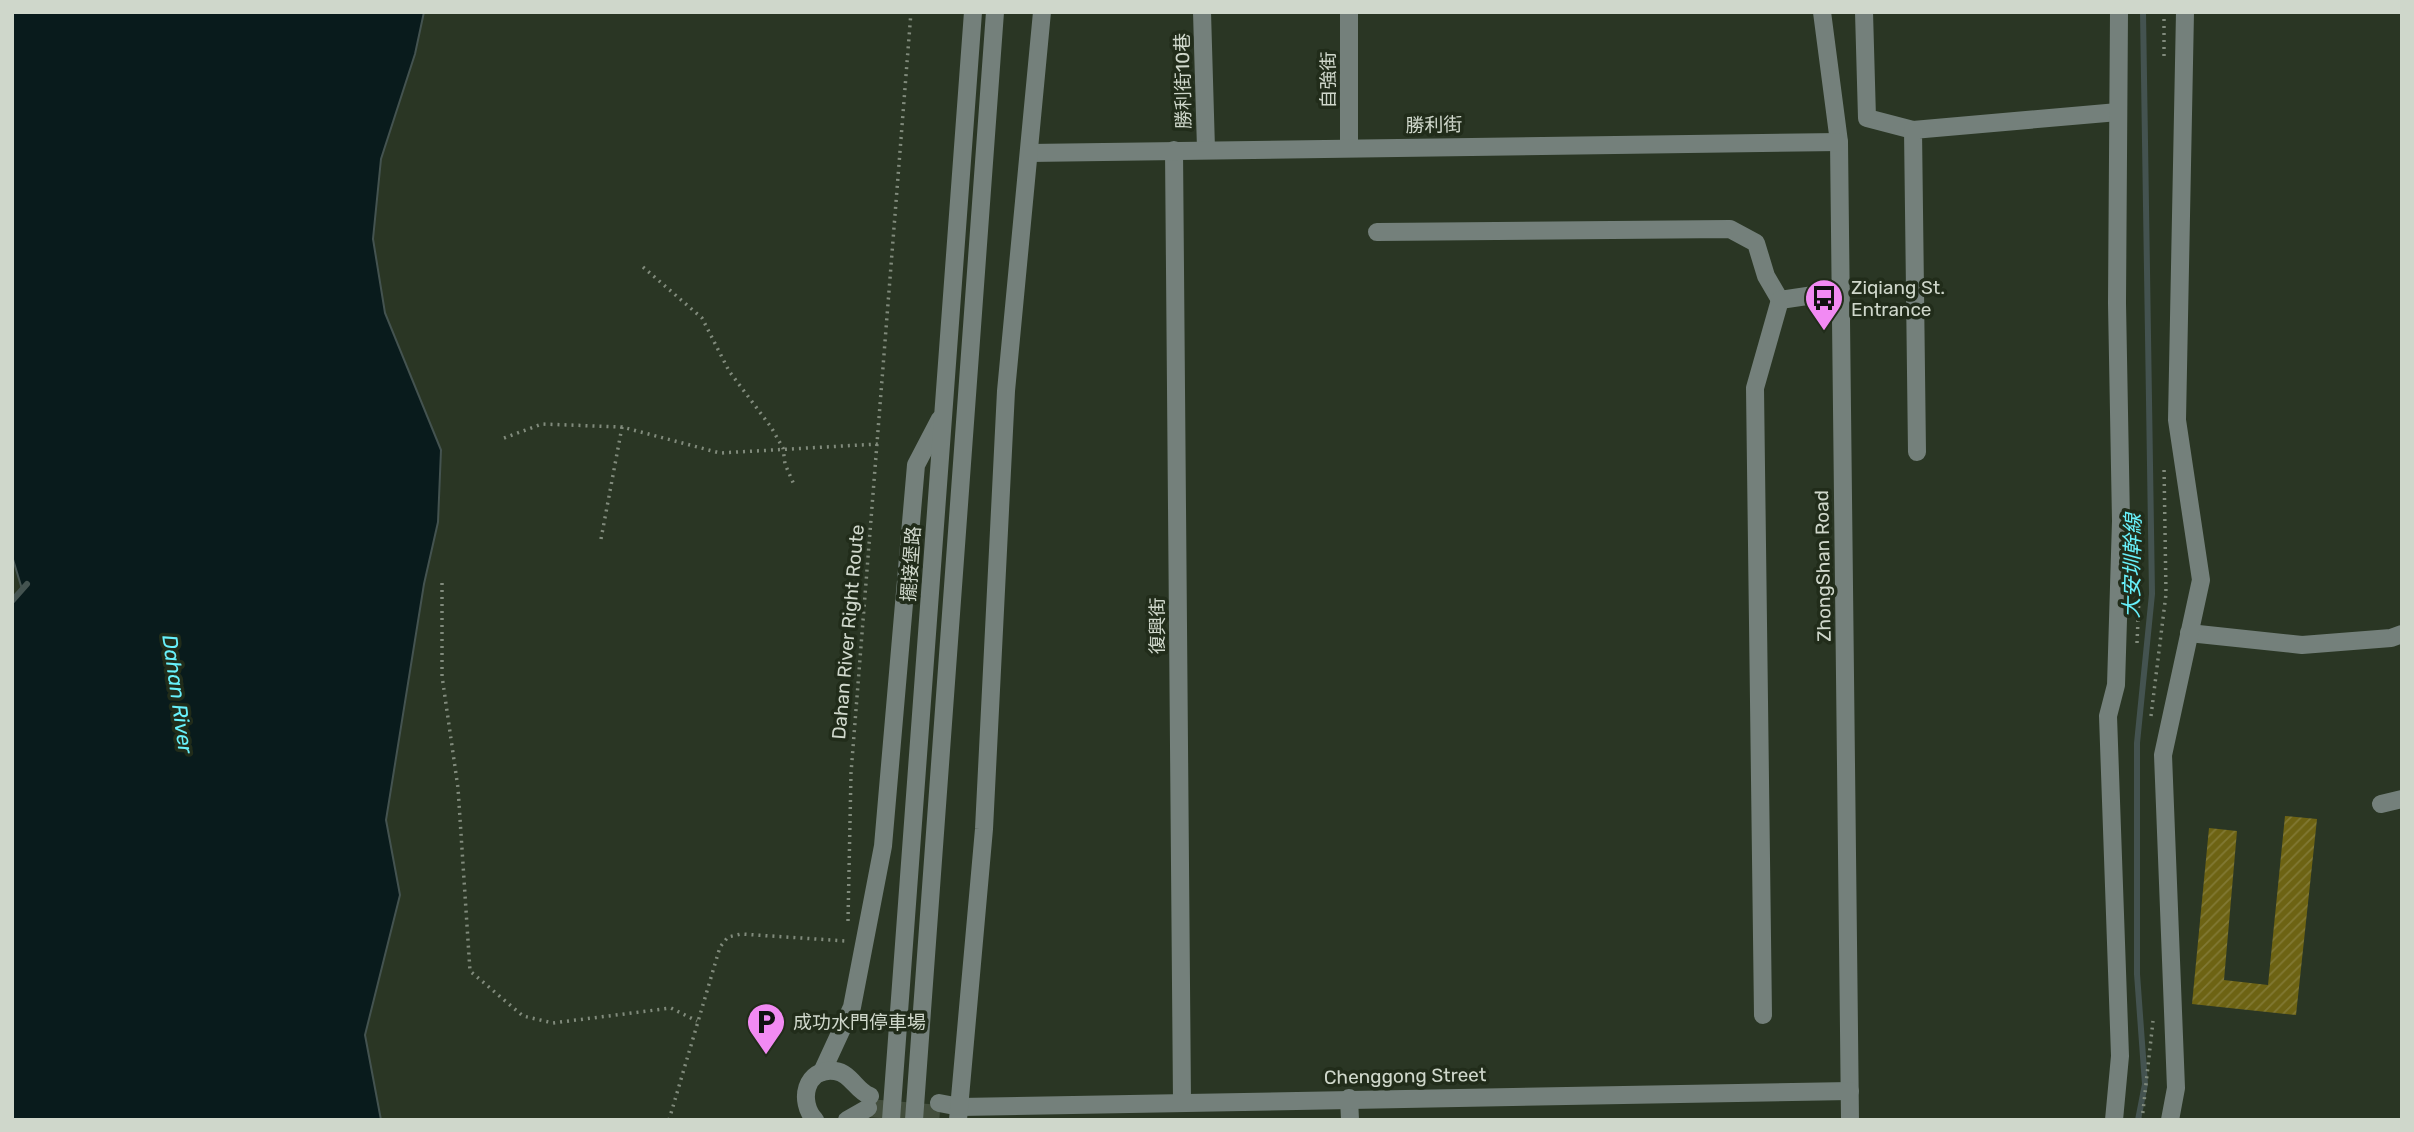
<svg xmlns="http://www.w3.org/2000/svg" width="2414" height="1132" viewBox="0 0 2414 1132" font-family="Rubik,'Noto Sans TC',sans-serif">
<defs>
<pattern id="building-hatch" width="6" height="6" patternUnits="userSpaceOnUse" patternTransform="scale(1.75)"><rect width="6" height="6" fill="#6d6313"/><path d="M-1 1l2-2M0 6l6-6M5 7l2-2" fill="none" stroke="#817934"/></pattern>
</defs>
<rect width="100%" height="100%" fill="#2a3624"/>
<path fill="#091b1c" stroke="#445350" stroke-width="2" d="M12 12H424L415 54 381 159 373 239 385 313 441 450 438 522 424 584 386 820 400 895 365 1035 381 1120H12V603L22 589 12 556Z"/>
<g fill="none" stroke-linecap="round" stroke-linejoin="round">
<g stroke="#445350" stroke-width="6">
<path d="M12 601 27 584"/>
<path d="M2138 1120 2145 1084 2137 974V743L2152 594 2143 12"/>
</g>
</g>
<path fill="url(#building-hatch)" d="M2285 816 2317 819 2296 1015 2192 1004 2209 828 2237 831 2224 980 2268 985Z"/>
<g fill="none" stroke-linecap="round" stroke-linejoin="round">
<path stroke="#434e3d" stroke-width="18" stroke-dasharray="18 9" stroke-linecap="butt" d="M868 1108 940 1114"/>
<g stroke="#818b7c" stroke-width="3.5" stroke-dasharray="2 5" stroke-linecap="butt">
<path d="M2164 56V12"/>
<path d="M643 267 702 318 729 371 771 427 783 448 785 464 795 487"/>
<path d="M504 438 542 424 622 427 720 453 878 444"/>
<path d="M601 539 622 427"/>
<path d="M442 583V676L458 788 470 971 523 1016 553 1023 671 1008 697 1021"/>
<path d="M2137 643 2140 574"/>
<path d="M2151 716 2166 594 2164 466"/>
<path d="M848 921 851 773 911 12"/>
<path d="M669 1120 720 947 728 937 741 934 846 941"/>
<path d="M2142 1120 2153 1021"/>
</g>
<g stroke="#74807b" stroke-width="18">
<path d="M1202 12 1206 149"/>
<path d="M1349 12V147"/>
<path d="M1822 12 1839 142 1850 1120"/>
<path d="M1864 12 1867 118 1913 130"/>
<path d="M1174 150 1182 1102"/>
<path d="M1029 153 1839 142"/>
<path d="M1377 232 1730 229 1756 243 1766 276 1780 300"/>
<path d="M1917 452 1913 130 2118 112"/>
<path d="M2189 633 2302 645 2391 638 2402 634"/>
<path d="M2381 804 2402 799"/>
<path d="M1763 1015 1755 388 1780 300 1841 291"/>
<path d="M822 1072 852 1007 883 846 916 465 940 419"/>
<path d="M1349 1098 1350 1120"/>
<path d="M939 1103 960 1107 1850 1091"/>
<path d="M815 1120C798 1102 805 1067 835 1071 851 1073 856 1091 870 1096"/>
<path d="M847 1120 868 1108"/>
<path d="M891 1120 973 12"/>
<path d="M914 1120 995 12"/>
<path d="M958 1120 984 829 1006 391 1042 12"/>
<path d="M2114 1120 2120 1056 2108 716 2116 685 2121 521 2117 303 2119 12"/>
<path d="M2170 1120 2176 1088 2163 755 2201 580 2177 420 2185 12"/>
</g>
</g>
<defs>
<symbol id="bus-pin" viewBox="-11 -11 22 30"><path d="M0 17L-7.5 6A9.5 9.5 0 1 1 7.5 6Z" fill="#f28af3" stroke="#212c1a"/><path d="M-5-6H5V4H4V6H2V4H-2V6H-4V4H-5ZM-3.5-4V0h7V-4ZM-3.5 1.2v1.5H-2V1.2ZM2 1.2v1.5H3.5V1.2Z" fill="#111"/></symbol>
<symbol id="parking-pin" viewBox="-11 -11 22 30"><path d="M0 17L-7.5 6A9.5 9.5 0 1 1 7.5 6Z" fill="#f28af3" stroke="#212c1a"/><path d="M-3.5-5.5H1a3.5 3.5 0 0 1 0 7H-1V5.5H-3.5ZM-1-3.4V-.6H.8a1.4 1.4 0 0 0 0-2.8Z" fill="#111"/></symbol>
</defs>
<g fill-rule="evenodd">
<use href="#bus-pin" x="1802" y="276" width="44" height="60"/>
<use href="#parking-pin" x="744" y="1000" width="44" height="60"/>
</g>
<g text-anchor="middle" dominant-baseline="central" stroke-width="7" stroke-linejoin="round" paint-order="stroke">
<g font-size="19" fill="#cfd7cb" stroke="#212c1a">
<text transform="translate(1328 80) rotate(-90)">自強街</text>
<text transform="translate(1183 81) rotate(-91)">勝利街10巷</text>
<text transform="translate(1434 125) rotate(-1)">勝利街</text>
<text transform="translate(911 564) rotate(-86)">擺接堡路</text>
<text transform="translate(1823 566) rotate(-91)">ZhongShan Road</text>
<text transform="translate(1157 626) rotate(-90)">復興街</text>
<text transform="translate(848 632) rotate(-85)">Dahan River Right Route</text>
<text transform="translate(1405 1076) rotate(-1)">Chenggong Street</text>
</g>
<g font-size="19" fill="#cfd7cb" stroke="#212c1a" text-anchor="start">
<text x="1851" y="287">Ziqiang St.<tspan x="1851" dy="22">Entrance</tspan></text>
<text x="793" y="1022">成功水門停車場</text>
</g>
<g font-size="21" font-style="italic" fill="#68f1fb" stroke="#212c1a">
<text transform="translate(2132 566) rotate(-89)">大安圳幹線</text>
<text transform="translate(178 694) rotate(82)">Dahan River</text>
</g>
</g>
<rect width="2414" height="1132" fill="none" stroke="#cfd7cb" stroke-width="28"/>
</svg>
